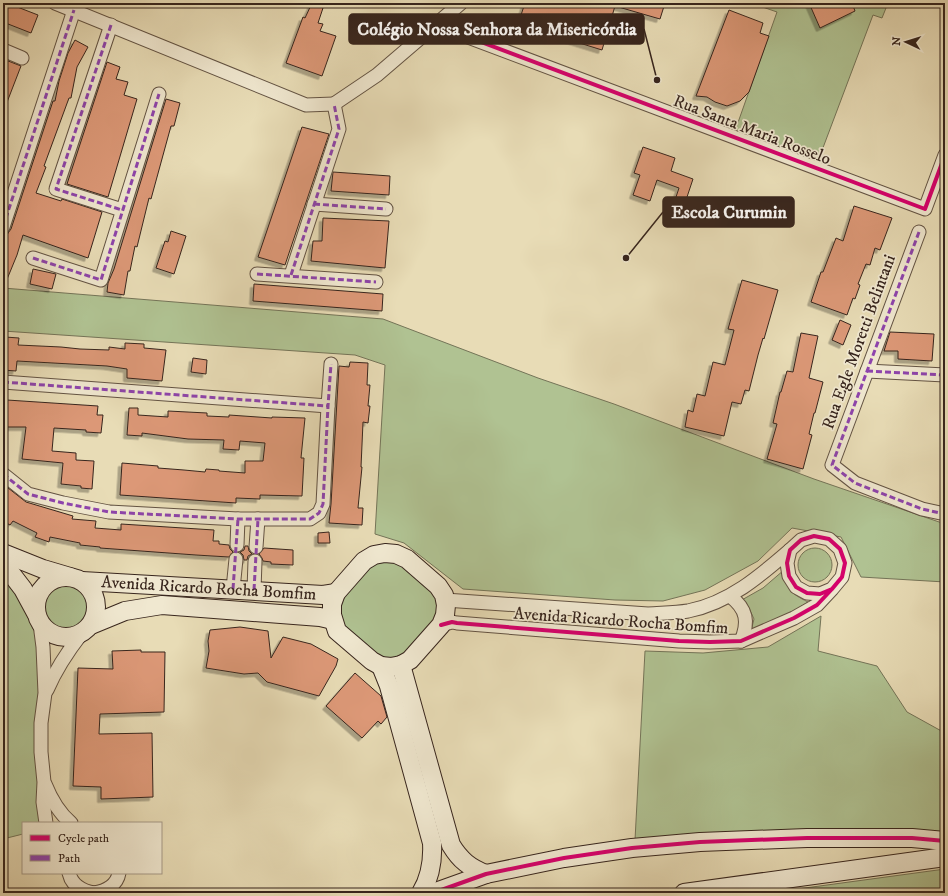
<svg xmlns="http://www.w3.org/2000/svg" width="948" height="896" viewBox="0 0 948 896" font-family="'IM FELL DW Pica',serif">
<defs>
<filter id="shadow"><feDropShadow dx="-3.5" dy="3.5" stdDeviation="0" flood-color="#0004"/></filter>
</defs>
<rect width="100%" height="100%" fill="#e8dcb6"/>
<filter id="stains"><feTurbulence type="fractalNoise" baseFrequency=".005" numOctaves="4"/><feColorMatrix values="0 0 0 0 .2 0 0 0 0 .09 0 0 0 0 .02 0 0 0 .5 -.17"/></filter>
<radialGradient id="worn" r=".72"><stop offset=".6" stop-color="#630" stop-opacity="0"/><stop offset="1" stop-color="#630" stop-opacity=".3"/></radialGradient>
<g fill="#b0c292" stroke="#747458">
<path d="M751 3H888L882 18 873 15 818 161 735 131 777 12Z"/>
<path d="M3 288 383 319 538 378 614 404 814 479 945 524V582L861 577 841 537 792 528 758 561 705 590 663 601 615 600 463 589 404 543 375 534 385 365 355 355 3 331Z"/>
<circle cx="815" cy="565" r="17"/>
<path d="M381 561 398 563 433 592 438 602 435 621 405 654 395 659 380 657 343 626 340 618 341 601 369 567Z"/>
<path d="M3 563 36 613 46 823H23V834L3 839Z"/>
<path d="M784 570C787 590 790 593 808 602L786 616 751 631 754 619 748 606 740 601 763 588Z"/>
<circle cx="66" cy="607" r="25"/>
<path d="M821 616 818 651 877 666 907 712 945 733V833L635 840 645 651 703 653 768 647Z"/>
<path d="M945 869V893H768Z"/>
</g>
<g fill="#dc9877" stroke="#37251d" filter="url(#shadow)">
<path d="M3 3H7L38 15 31 33 3 22Z"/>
<path d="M312 3 323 8 318 23 323 24 320 31 336 36 322 76 286 63 303 17 305 18Z"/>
<path d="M525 3H665L660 19 615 6 602 50 518 24Z"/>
<path d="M809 3H852L855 11 820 28Z"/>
<path d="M729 10 763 23 760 33 769 36 749 92 740 101 727 106 715 102 707 97 696 96Z"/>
<path d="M75 40 88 47 77 67 71 98H69L44 166 46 167 36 193 61 201 62 199 102 212 88 258 23 235 17 255 3 289V248L8 233 11 229 53 101H55L59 81 68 53Z"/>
<path d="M3 59 21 66 4 110H3Z"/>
<path d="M107 62 120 67 116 79 128 82 124 95 137 99 108 197 67 184Z"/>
<path d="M166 99 180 103 174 126H171L151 199 149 198 137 247 135 246 130 271H128L124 295 107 292 108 283 114 269Z"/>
<path d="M302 127 329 134 285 265 258 257Z"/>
<path d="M643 147 675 158 671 171 693 179 686 200 676 197 679 188 657 180 650 201 633 195 640 175 634 173Z"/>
<path d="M333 172 390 176 389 195 331 191Z"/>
<path d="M854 206 892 218 880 250 875 248 870 265 866 264 858 284 860 285 855 299 853 298 847 315 811 302 821 272H823L836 238 843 241Z"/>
<path d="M323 218 389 221 385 268 311 261 313 241H322Z"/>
<path d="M171 231 186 236 174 274 156 268 165 241 168 242Z"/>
<path d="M33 269 56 274 52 289 30 284Z"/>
<path d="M742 280 778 290 764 339 763 338 758 355 749 391 745 390 741 404 732 402 724 436 685 427 688 410 693 412 697 394 705 396 713 362 725 365 734 330 728 329Z"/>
<path d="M254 284 383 294 382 311 253 301Z"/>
<path d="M840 320 851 325 843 345 832 340Z"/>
<path d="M890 332 934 334 932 361 898 359V351H884Z"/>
<path d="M801 333 818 336 809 378 823 382 815 413H814L809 434 812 435 803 469 767 459 777 424 773 423 780 392H781L787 371 793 372Z"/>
<path d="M5 337 19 338 18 345 61 347 80 349 109 350V347L125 349V343L144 344V348L166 350 162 381 127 378V369L107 366 17 361 16 371 3 370Z"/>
<path d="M193 358 207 360 206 374 191 372Z"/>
<path d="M350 362 368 363 367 385H370L368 406H370L368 423 363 422 361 467H362L358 508H363L362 525 329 523 331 504 339 366 349 367Z"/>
<path d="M7 400 98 406 97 415H103L101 433 86 432V430L54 428 52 451 76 453V460L94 461 92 489 81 488V486L61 484 63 463 22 459 26 427H6Z"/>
<path d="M129 408H138V415L168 417V411L207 413V416L229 417V415L272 418V417L305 418 301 458H304L302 496 260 495V499L236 498V503L120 495 122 463 158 466V468L184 470 205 472 206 469 219 470V471L245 473V461H263L265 443 240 441 239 450 223 449 224 440 188 439 142 433V436L127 435Z"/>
<path d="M3 484 26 502 73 516 72 519 96 521 95 528 121 530V524L214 530 213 541H219V544L229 545 230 549 233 552 229 557 196 555 100 548V547L80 545V543L50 537 49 542 35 537 37 533 13 521 10 525 3 521Z"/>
<path d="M329 532 330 543H318V533Z"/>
<path d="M245 546H248L249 551 252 554 248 556 247 560H244L243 555 240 552 244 550Z"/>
<path d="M264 548 293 550V565L271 564V562L263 561 262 558 259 554Z"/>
<path d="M240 627 268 631 271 658 283 637 311 644 338 659 336 666 319 696 267 682 258 673 244 674 206 668 209 651 208 641 210 630Z"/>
<path d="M141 650V652H165L164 712 100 714 99 734 152 733 153 797 101 799V787L73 786 78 668 113 669 112 651Z"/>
<path d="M355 673 381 696 387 717 381 724 378 721 362 738 326 706Z"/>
</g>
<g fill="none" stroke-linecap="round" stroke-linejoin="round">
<defs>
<g id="street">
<path d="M55 3 306 105 334 104"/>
<path d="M111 25 56 189 122 210"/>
<path d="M436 25 925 209 945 155"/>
<path d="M3 50 22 58"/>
<path d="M334 104 377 75 461 3"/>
<path d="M314 204 386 209"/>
<path d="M3 227 74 10"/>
<path d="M919 232 832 465 855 483 922 509 945 514"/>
<path d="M33 258 101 280 159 94"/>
<path d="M257 274 376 282"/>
<path d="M291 275 339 129 334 104"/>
<path d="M867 371 945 375"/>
<path d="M3 382 328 406"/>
<path d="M3 474 28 494 63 503 109 512 238 519H310L319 513 323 504 328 406 331 364"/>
<path d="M237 545 238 519"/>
<path d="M256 547 258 519"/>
<path d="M233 589 236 559"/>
<path d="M254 590 255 561"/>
<path d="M730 596C747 609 749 622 741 641"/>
<path d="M445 600 648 614C662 613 675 613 688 611 729 603 760 576 790 550"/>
<path d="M40 624 43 647 45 693 41 723V752L44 782 43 802 46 823"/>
<path d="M441 625 452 622 457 623 679 641 710 642 741 641 794 618 817 605 832 589 842 577 845 563 840 549 829 539 814 536 801 540 790 550 787 563 789 576 796 587 807 593 820 594 832 589"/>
<path d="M47 690C56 669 68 651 82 633"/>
<path d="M45 784C51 799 58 812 71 823"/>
<path d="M69 873C72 886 82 891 94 893"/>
<path d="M94 893C106 891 117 885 119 873"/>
</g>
<g id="secondary">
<path d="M3 553 43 569 70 577"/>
<path d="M385 553 396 554 407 559 438 586 444 595 446 605 445 615 441 625 410 660 401 665 391 667 381 666 372 661 337 631 332 615V604L336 593 364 561 374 555Z"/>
<path d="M3 563 23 589 36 613"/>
<circle cx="66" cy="607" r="30"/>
<path id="s1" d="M82 581 323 595 336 593"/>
<path d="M91 625 125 611 162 605 320 617 333 620"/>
<path d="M401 665 451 845C460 860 470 868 486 874"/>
<path d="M381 666 389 686 432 843C433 861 430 878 421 893"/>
<path d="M433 893 486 874 564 858 632 848 700 842 807 838H912L945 841"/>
<path d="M684 893 945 857"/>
</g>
</defs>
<use href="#street" stroke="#635343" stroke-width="15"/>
<use href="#secondary" stroke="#37251d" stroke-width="20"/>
<use href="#street" stroke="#f0e8d0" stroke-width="13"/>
<use href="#secondary" stroke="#f0e8d0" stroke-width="18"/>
<g stroke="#8e44ad" stroke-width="3" stroke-dasharray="6 3" stroke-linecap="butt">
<path d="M111 25 56 189 122 210"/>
<path d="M314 204 386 209"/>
<path d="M3 227 74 10"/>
<path d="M919 232 832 465 855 483 922 509 945 514"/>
<path d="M33 258 101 280 159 94"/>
<path d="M257 274 376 282"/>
<path d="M291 275 339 129 334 104"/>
<path d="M867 371 945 375"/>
<path d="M3 382 328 406"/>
<path d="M3 474 28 494 63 503 109 512 238 519H310L319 513 323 504 328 406 331 364"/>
<path d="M233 589 238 519"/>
<path d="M254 590 258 519"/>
</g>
<defs>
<g id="cycleway">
<path d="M436 25 925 209 945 155"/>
<path d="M441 625 452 622 457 623 679 641 710 642 741 641 794 618 817 605 832 589 842 577 845 563 840 549 829 539 814 536 801 540 790 550 787 563 789 576 796 587 807 593 820 594 832 589"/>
<path d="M433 893 486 874 564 858 632 848 700 842 807 838H912L945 841"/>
</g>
</defs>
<use href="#cycleway" stroke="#f0e8d0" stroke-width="6"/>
<use href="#cycleway" stroke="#d6006c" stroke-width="4"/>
</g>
<g text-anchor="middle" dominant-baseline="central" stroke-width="3.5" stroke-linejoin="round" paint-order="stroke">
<g font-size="17" fill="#37251d" stroke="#f0e8d0">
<text transform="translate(752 130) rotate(21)">Rua Santa Maria Rosselo</text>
<text transform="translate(859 342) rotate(-70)">Rua Egle Moretti Belintani</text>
<text stroke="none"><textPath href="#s1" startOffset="127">Avenida Ricardo Rocha Bomfim</textPath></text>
<text transform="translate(621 621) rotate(4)">Avenida Ricardo Rocha Bomfim</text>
</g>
</g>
<path fill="none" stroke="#37251d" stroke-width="1.5" d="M657 80L644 29M626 258L663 212"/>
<g fill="#37251d" stroke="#f0e8d0" stroke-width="1.5">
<circle cx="657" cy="80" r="4"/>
<circle cx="626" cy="258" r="4"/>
</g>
<g fill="#37251d" stroke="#37251d" stroke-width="1.5">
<rect x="349" y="14" width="295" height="30" rx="4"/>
<rect x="663" y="197" width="131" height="30" rx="4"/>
</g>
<g font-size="18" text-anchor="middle" font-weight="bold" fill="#fff">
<text x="497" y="35">Colégio Nossa Senhora da Misericórdia</text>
<text x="729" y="218">Escola Curumin</text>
</g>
<rect width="948" height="896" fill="none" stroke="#e8dcb6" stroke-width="16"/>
<rect x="4" y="4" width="940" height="888" fill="none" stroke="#37251d" stroke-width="2"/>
<rect x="8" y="8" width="932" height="880" fill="none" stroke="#37251d"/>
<rect x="22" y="822" width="140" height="52" fill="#f0e8d0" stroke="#a69a88"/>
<rect x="30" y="835" width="20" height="6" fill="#d6006c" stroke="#a69a88"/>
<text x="58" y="842" font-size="12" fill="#37251d">Cycle path</text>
<rect x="30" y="855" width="20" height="6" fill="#8e44ad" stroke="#a69a88"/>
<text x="58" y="862" font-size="12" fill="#37251d">Path</text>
<g transform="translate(906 42) rotate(274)" stroke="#f0e8d0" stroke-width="3" paint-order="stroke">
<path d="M0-3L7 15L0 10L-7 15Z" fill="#37251d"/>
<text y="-6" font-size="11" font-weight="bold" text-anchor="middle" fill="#37251d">N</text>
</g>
<rect width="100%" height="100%" filter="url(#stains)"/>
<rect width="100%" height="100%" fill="url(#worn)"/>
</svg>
